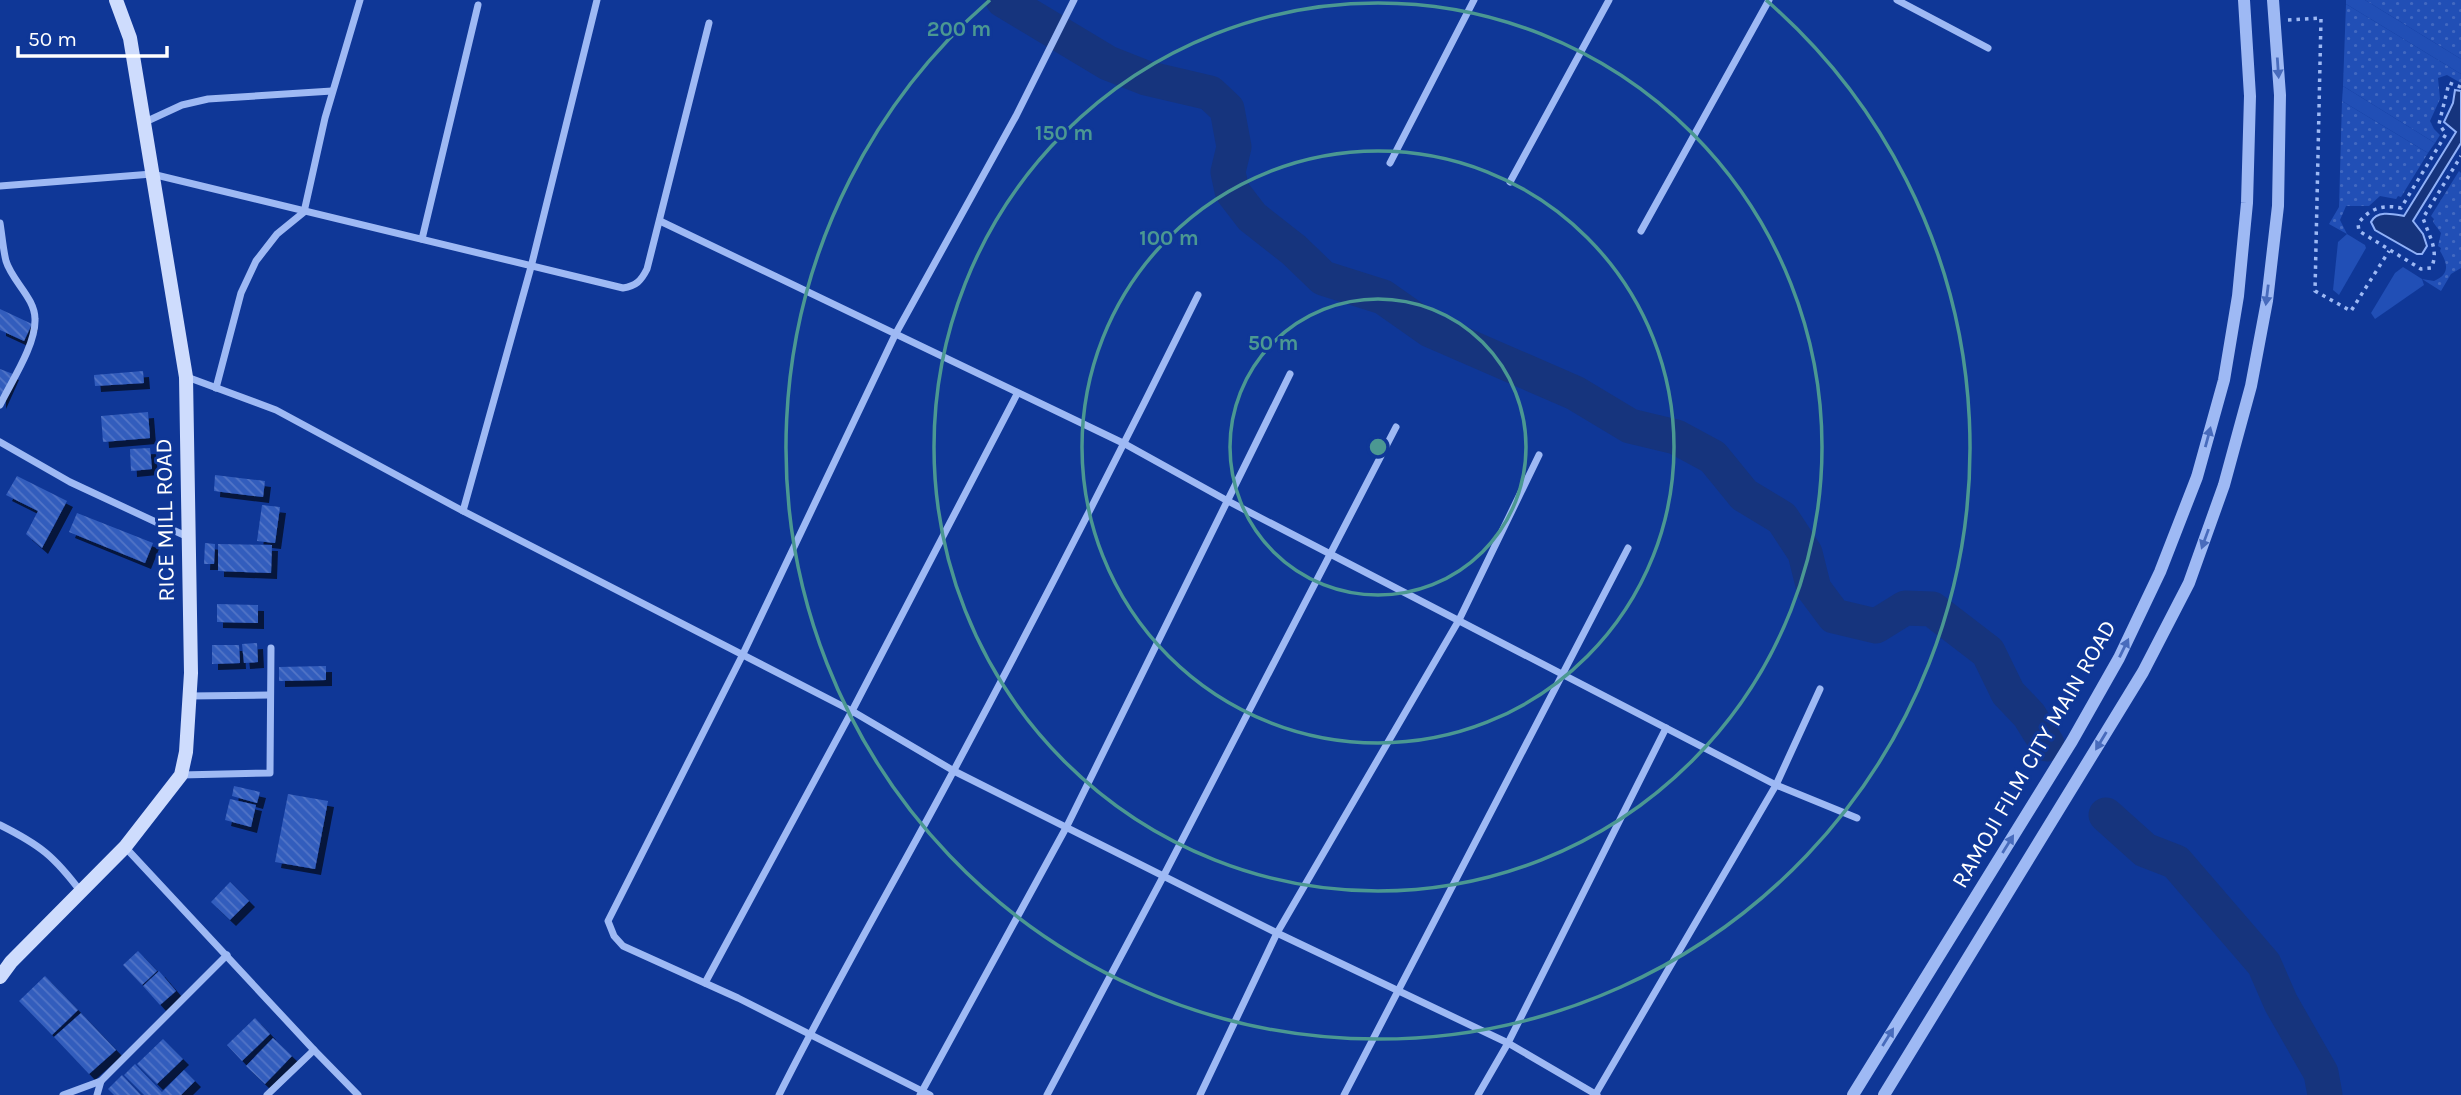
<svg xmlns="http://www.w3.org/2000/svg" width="2461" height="1095" viewBox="0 0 2461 1095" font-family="Karla,sans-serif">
<defs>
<pattern id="grass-dots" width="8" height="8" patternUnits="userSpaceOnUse" patternTransform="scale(1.75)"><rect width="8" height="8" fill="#214fb6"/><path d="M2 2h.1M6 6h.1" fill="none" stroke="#4269c1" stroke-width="1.8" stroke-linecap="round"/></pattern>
<pattern id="building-back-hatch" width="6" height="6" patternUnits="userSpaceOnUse" patternTransform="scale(1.75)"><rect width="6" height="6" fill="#335dbd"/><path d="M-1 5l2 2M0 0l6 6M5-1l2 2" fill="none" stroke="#5275c7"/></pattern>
<filter id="shadow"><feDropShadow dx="6" dy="6" stdDeviation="0" flood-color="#0009"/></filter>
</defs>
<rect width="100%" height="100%" fill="#0f3797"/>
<g fill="url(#grass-dots)">
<path d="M2365 0H2461V59Z"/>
<path d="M2346 4 2461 74V83L2447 75 2438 78 2440 99 2430 121 2434 129 2440 135 2435 143 2343 86Z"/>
<path d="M2342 101 2428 153 2401 197 2398 196 2396 199 2380 196 2369 206H2346L2340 220 2347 234 2329 224 2339 207Z"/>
<path d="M2459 171 2461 173V268L2451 274 2441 291 2422 279 2434 281C2450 274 2448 264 2440 251L2441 248 2438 246 2441 233 2433 222 2434 219 2431 216Z"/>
</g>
<g fill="#214fb6">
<path d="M2346 0H2365L2461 59V74L2346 4Z"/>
<path d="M2343 86 2435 143 2428 153 2342 101Z"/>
<path d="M2347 234 2365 245 2366 248 2339 295 2333 290 2338 242Z"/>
<path d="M2403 267 2422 279 2424 285 2375 319 2371 313 2395 273Z"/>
</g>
<path fill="#16347d" stroke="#90b1f8" stroke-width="2" d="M2455 90 2461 91V143L2413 221 2423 234 2427 246 2422 254H2417L2375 230 2371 222C2377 210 2393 214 2404 216L2456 132 2444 122 2453 103Z"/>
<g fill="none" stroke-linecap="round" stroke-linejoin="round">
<g stroke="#16347d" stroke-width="35">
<path d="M1003 0 1108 63 1146 78 1210 93 1227 109 1234 147 1228 172 1232 191 1252 217 1294 250 1323 278 1383 297 1430 330 1575 393 1630 426 1676 437 1713 457 1744 495 1782 518 1805 553 1814 589 1834 616 1876 626 1905 608 1932 609 1988 652 2008 693 2029 715 2047 744"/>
<path d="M2106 815 2145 850 2176 862 2264 964 2281 1003 2321 1073 2325 1095"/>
</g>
</g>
<g fill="url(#building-back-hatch)" filter="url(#shadow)">
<path d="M0 309 32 324 24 341 0 330Z"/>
<path d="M0 369 13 374 0 403Z"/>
<path d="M143 371 144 383 95 386 94 375Z"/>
<path d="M148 412 150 438 103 442 101 416Z"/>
<path d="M150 448 152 469 131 471 130 449Z"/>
<path d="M215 475 265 481 263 497 214 491Z"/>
<path d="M17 476 67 501 42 548 26 534 38 511 6 495Z"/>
<path d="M262 505 280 507 275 543 257 541Z"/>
<path d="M77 513 153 543 145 563 69 532Z"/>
<path d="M205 543 215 544 214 564H204Z"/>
<path d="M218 544 272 545 271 573 218 571Z"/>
<path d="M217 604 258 605V623L217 622Z"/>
<path d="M257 643 258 662 244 663 242 644Z"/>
<path d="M212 645H239L240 663 212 664Z"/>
<path d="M326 666V680L279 681V667Z"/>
<path d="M234 786 260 792 257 803 232 796Z"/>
<path d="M288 794 328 801 315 869 275 862Z"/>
<path d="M230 799 256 805 251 827 225 820Z"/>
<path d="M230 882 249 901 230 920 211 902Z"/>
<path d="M138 951 157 971 142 985 123 965Z"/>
<path d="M159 971 176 991 160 1005 143 986Z"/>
<path d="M45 976 78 1010 52 1035 19 1001Z"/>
<path d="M81 1013 116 1050 89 1074 54 1037Z"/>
<path d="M255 1018 270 1034 242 1061 227 1045Z"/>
<path d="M273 1038 292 1056 265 1084 246 1066Z"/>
<path d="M163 1039 183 1059 157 1084 137 1064Z"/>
<path d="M135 1064 162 1092 184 1070 195 1081 181 1095H144L124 1075Z"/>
<path d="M122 1075 141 1095H114L108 1089Z"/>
</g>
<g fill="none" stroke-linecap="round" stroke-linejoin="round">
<g stroke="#9eb9f4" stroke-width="3.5" stroke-dasharray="3.5 5" stroke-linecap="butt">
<path d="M2288 20 2321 18 2315 291 2351 311 2389 251"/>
<path d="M2461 87 2449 83 2439 124 2446 134 2401 208C2383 204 2368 209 2358 224L2359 231 2421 269 2431 268C2440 251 2428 234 2423 218L2461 156"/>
</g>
<g stroke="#9eb9f4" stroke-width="7">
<path d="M1897 0 1988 48"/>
<path d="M143 123 182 105 208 99 332 91"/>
<path d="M1390 163 1474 0"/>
<path d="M1510 182 1609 0"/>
<path d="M0 186 152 174 623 288C636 286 641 281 647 269L709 23"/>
<path d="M660 221 1125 444 1226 500 1776 785 1857 818"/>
<path d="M0 223C2 235 3 249 6 261 12 281 35 298 35 319 36 345 11 382 0 405"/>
<path d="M1641 231 1769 0"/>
<path d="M422 239 478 5"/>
<path d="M187 377 276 410 463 511 852 711 954 771 1277 933 1508 1043 1597 1095"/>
<path d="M216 388 241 293 256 261 277 234 304 212 325 118 360 0"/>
<path d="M0 442 70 482 188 537"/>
<path d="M463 511 531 267 597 0"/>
<path d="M189 696 269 695"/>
<path d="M181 775 270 773 271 648"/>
<path d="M0 825C40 845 54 856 81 892"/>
<path d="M125 847 314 1050 358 1095"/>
<path d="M705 983 852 711 1017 394"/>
<path d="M63 1095 101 1081"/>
<path d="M97 1095 101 1081 227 955"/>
<path d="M267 1095 314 1050"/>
<path d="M779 1095C834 985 896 879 954 770 1038 613 1119 455 1198 295"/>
<path d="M920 1095 1067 826 1290 374"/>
<path d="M930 1095 738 998 623 946 614 936 608 921 742 656 895 335 1016 116 1074 0"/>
<path d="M1047 1095 1164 875 1396 427"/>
<path d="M1200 1095 1277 933 1459 620 1539 455"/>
<path d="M1344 1095 1628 548"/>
<path d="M1478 1095 1508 1043 1666 728"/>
<path d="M1595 1095 1776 785 1820 689"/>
</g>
<g stroke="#9eb9f4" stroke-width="12">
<path d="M1853 1095 2072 741 2119 658 2160 572 2197 477 2224 380 2238 296 2247 203 2250 96 2244 0"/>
<path d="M1884 1095 2143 672 2189 583 2224 485 2251 386 2267 301 2278 206 2280 95 2273 0"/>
</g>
<path stroke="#cedcfd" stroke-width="14" d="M0 977 11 962 125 847 181 775 186 752 191 673 186 377 130 38 116 0"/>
</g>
<defs><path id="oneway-solid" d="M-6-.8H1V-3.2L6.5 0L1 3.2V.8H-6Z" transform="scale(1.75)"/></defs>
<g fill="#486bbc">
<use href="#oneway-solid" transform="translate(2278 68) rotate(86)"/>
<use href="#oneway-solid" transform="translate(2267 295) rotate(97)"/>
<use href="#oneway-solid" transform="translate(2208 437) rotate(-75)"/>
<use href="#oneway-solid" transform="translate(2205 539) rotate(110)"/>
<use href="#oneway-solid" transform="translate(2124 648) rotate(-64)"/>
<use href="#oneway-solid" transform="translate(2101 741) rotate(121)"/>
<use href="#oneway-solid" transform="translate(2008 844) rotate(-58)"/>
<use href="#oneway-solid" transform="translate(1888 1037) rotate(-58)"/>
</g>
<g fill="none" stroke="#4b9892" stroke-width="3.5">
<circle cx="1378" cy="447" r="148"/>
<circle cx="1378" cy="447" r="296"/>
<circle cx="1378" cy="447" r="444"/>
<path d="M1766 0A592 592 0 1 1 990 0"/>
</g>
<g text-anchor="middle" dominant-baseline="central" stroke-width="6" stroke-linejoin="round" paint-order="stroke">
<g font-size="23" fill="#fff" stroke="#0f3797">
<text transform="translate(165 520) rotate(-91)">RICE MILL ROAD</text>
<text transform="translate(2034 754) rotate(-60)">RAMOJI FILM CITY MAIN ROAD</text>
</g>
</g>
<circle cx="1378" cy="447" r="10" fill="#4b9892" stroke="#0f3797" stroke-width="3.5"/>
<g font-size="21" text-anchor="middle" font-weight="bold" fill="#4b9892" stroke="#0f3797" stroke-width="6" stroke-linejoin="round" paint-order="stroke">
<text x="959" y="36">200 m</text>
<text x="1064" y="140">150 m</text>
<text x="1169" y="245">100 m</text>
<text x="1273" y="350">50 m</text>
</g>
<path d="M18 46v10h149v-10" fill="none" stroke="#ffffff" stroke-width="3.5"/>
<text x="28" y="46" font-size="21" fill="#ffffff" stroke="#0f3797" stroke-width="5" paint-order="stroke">50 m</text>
</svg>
